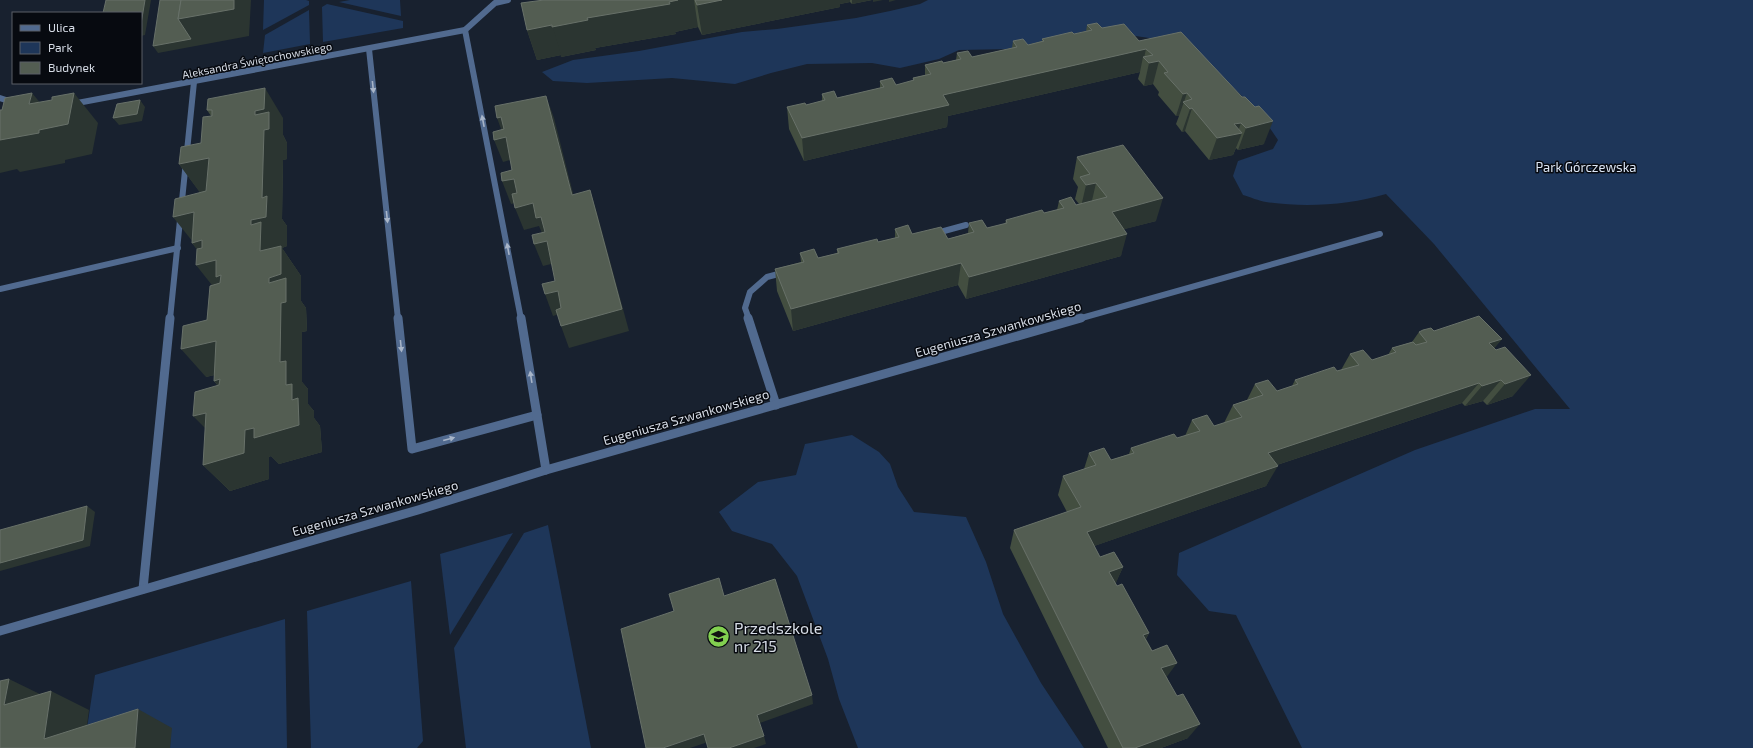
<svg xmlns="http://www.w3.org/2000/svg" width="1753" height="748" viewBox="0 0 1753 748" font-family="'Exo 2',sans-serif">
<rect width="100%" height="100%" fill="#18212f"/>
<g fill="#1e3659">
<path d="M264 0H306L309 1V5L263 30Z"/>
<path d="M350 0H400L401 16 339 2Z"/>
<path d="M928 0H1753V748H1302L1236 615 1209 611 1177 575 1179 553 1415 450 1535 409H1570L1434 244 1386 194C1349 205 1305 208 1266 202 1259 201 1250 197 1243 195L1233 176 1238 161 1273 149 1278 140 1265 121 1249 103 1203 58 1156 39 1122 34 1098 28 1010 49 959 50 939 59 900 68 872 63 807 64 771 73 735 84 672 78 587 83 553 81 542 72 573 60 639 51 742 32 777 29 856 18 890 11 920 4Z"/>
<path d="M327 4 403 21V28L323 42 322 7Z"/>
<path d="M309 10 310 44 263 53 265 35Z"/>
<path d="M852 435 879 452 890 464 898 487 914 512 966 517 986 562 1003 614 1041 683 1084 748H858L839 699 828 659 797 576 772 544 732 531 719 512 758 482 796 475 805 444Z"/>
<path d="M548 525 591 748H466L454 648 524 533Z"/>
<path d="M513 533 450 635 440 554Z"/>
<path d="M411 581 423 741 417 748H311L307 611Z"/>
<path d="M285 619 287 748H170L171 728 84 748 95 675Z"/>
</g>
<g fill="none" stroke-linecap="round" stroke-linejoin="round">
<g stroke="#516a8f" stroke-width="6">
<path d="M465 30 521 319"/>
<path d="M369 49 398 319"/>
<path d="M0 98 15 103"/>
<path d="M72 104 465 30 495 3 508 0"/>
<path d="M933 234 966 225"/>
<path d="M0 289 178 248"/>
<path d="M170 319 194 82"/>
<path d="M749 319 745 308 750 292 767 277 786 272"/>
<path d="M1078 319 1380 234"/>
</g>
<g stroke="#516a8f" stroke-width="9">
<path d="M398 318 412 449 537 415"/>
<path d="M521 318 546 470"/>
<path d="M748 318 776 405"/>
<path d="M143 589 170 318"/>
<path d="M0 631 418 510 546 470 1081 318"/>
</g>
</g>
<g fill="#434e40">
<path d="M544 0H872L852 4 850 2 840 4V7L702 35 698 27 675 32 676 34 595 48 596 50 561 57V55L537 60 527 30Z"/>
<path d="M1087 25 1102 28 1139 41 1181 32 1264 144 1238 150 1236 148 1233 155 1209 160 1185 131 1182 132 1176 124 1179 116H1176L1158 95 1159 92 1153 84 1144 86 1138 79 1140 72 948 116 947 127 804 161 789 129 787 107 806 105 822 101V94L837 98 880 88V81L896 85 913 81V78L925 75V65L943 63 956 60 957 53 972 57 1012 48 1013 41 1028 45 1042 41V39L1074 34 1086 32Z"/>
<path d="M208 99 283 118V135L287 143V159L283 160 282 219 287 226V246L282 248 301 276V301L306 308 307 331 302 332V382L308 389V404L314 411V418L320 426 322 452 279 464 271 456 269 457V479L230 491 203 465 218 386 214 381V375L206 377 207 320 212 285 197 249 192 243 200 192 179 164 201 143 211 116 207 110Z"/>
<path d="M1077 157 1156 221 1124 229 1121 256 966 299 958 285 793 331 777 291 775 269 801 262 800 253 818 258 837 253V249L878 242 895 238V229L912 234 948 239 968 233 969 223 987 228 1005 224 1006 220 1044 213 1057 210 1059 201 1076 205 1079 204 1075 199 1078 187 1073 179Z"/>
<path d="M1434 331 1502 339 1494 348 1513 396 1487 405 1483 401 1465 406 1462 403 1277 465 1266 486 1094 546 1100 557 1123 567 1115 584 1149 633 1146 639 1167 677 1188 738 1161 748H1108L1010 548 1014 530 1067 512 1058 495 1063 476 1084 469 1089 453 1111 460 1129 454 1131 448 1177 438 1185 436 1192 420 1214 426 1224 423 1233 405 1247 400 1255 384 1277 391 1292 386 1295 380 1341 370 1350 354 1372 360 1388 355 1392 348 1412 342 1419 332Z"/>
</g>
<g fill="#2b3531">
<path d="M145 0H151L145 35 141 36V24Z"/>
<path d="M234 0H251L249 36 158 53 153 46 178 19Z"/>
<path d="M678 0H694L698 27 675 32 676 34 595 48 596 50 561 57 552 27 587 18Z"/>
<path d="M722 0H850V2L840 4V7L702 35 697 5Z"/>
<path d="M852 0H872L852 4Z"/>
<path d="M873 0H883L873 2Z"/>
<path d="M889 0H896L889 2Z"/>
<path d="M552 25 561 55 537 60 527 30Z"/>
<path d="M1146 49 1144 58 1143 57 1140 72 948 116 947 127 804 161 802 138 943 95Z"/>
<path d="M1159 61 1153 84 1144 86 1149 63Z"/>
<path d="M265 88 283 118V135L287 143V159L283 160 282 219 287 226V246L282 248 301 276V301L306 308 307 331 302 332V382L308 389V404L314 411V418L320 426 322 452 279 464 271 456 269 457V479L230 491 203 465 245 430 292 400 286 385 280 362 269 283 260 251 251 225V220L262 198 255 111Z"/>
<path d="M32 93 57 123 74 93 98 123 92 154 65 160V163L20 172 17 169 0 173V140L29 104Z"/>
<path d="M1187 93 1179 116H1176L1183 94Z"/>
<path d="M546 96 554 118 579 217 572 195Z"/>
<path d="M140 100 145 107 142 121 119 125 113 118Z"/>
<path d="M1192 108 1185 131 1182 132 1190 109Z"/>
<path d="M501 117 514 159 503 162 494 140 504 137 497 118Z"/>
<path d="M1273 121 1264 144 1238 150 1246 128Z"/>
<path d="M1241 123 1237 134 1242 133 1233 155 1209 160 1217 138 1234 124Z"/>
<path d="M209 158 230 188 201 194 179 164Z"/>
<path d="M514 179 523 201 511 204 502 181Z"/>
<path d="M1096 183 1091 205 1081 207 1086 185Z"/>
<path d="M590 190 597 213 629 331 569 348 561 326Z"/>
<path d="M1163 198 1156 221 1106 234 1112 212Z"/>
<path d="M533 203 541 217 550 239 545 240 539 226 524 230 515 208Z"/>
<path d="M194 212 225 269 219 294 196 265 207 262 192 243 193 242 173 217Z"/>
<path d="M1127 234 1121 256 966 299 969 277Z"/>
<path d="M547 241 555 263 543 266 534 244Z"/>
<path d="M961 263 958 285 793 331 791 309Z"/>
<path d="M558 291 566 312 553 316 545 294Z"/>
<path d="M1502 339 1484 360 1489 343Z"/>
<path d="M216 341 240 369 206 377 181 349Z"/>
<path d="M1531 375 1513 396 1487 405 1505 384Z"/>
<path d="M220 379 239 408 214 381Z"/>
<path d="M1501 380 1483 401 1465 406 1482 386Z"/>
<path d="M1479 383 1462 403 1256 472 1268 453Z"/>
<path d="M206 413 220 443 193 416Z"/>
<path d="M1278 466 1266 486 1080 551 1087 532Z"/>
<path d="M87 506 95 512 90 546 0 571V563Z"/>
<path d="M1123 567 1115 585 1109 572Z"/>
<path d="M1149 633 1140 649 1143 635Z"/>
<path d="M1177 663 1166 678 1161 668Z"/>
<path d="M9 679 48 698 4 705Z"/>
<path d="M51 691 89 710 84 748 44 739Z"/>
<path d="M812 695 813 704 760 723 757 715Z"/>
<path d="M138 709 172 728 170 748H135Z"/>
<path d="M1200 724 1188 738 1161 748H1135Z"/>
<path d="M704 734 708 742 690 748H663Z"/>
<path d="M764 736 766 744 754 748H729Z"/>
</g>
<g fill="#535d52" stroke="#687169">
<path d="M106 0H145L141 24V13H103Z"/>
<path d="M160 0H181L178 19 191 39 153 46Z"/>
<path d="M181 0H234V9L178 19Z"/>
<path d="M544 0H678L669 2 670 4 587 18 588 20 552 27V25L527 30 521 3Z"/>
<path d="M695 0H722L697 5Z"/>
<path d="M1097 23 1102 28 1124 24 1139 41 1181 32 1242 97H1245L1255 107 1259 106 1273 121 1246 128 1241 123 1234 124 1242 133 1217 138 1192 108 1190 109 1183 102 1192 99 1187 93 1183 94 1164 73 1168 72 1159 61 1149 63 1143 57 1153 55 1146 49 943 95 949 105 802 138 787 107 805 103 806 105 825 100 822 94 834 91 837 98 884 87 880 81 892 78 896 85 914 80 913 78 931 74 925 65 942 61 943 63 961 59 957 53 968 51 972 57 1017 47 1013 41 1023 39 1028 45 1044 41 1042 39 1072 32 1074 34 1092 30 1087 25Z"/>
<path d="M265 88 264 109 255 111V115L269 112V129L264 130 262 198 267 196 266 217 251 220V225L261 222 260 251 281 246V274L269 278V283L286 278V302L281 303 280 362 286 361V385L292 384V400L298 398 299 425 254 438V428L245 430 244 453 203 465 206 413 193 416 195 392 219 385 220 379 214 381 216 341 181 349 183 326 207 320 210 286 220 283 221 275 216 277V260L196 265 197 249 202 248V240L192 243 194 212 173 217 175 199 206 191 209 158 179 164 181 147 201 143 203 117 212 116V110H207L208 99Z"/>
<path d="M32 93 29 104 52 100V97L74 93 68 124 39 130V133L0 140V110H2L5 98Z"/>
<path d="M546 96 572 195 590 190 622 309 561 326 556 310 561 308 558 291 545 294 542 284 555 281 547 241 534 244 532 235 545 232 541 217 536 218 533 203 515 208 512 194 517 193 514 179 502 181 501 173 512 170 506 137 494 140 493 132 504 129 501 117 497 118 495 106Z"/>
<path d="M140 100 137 114 113 118 117 104Z"/>
<path d="M1123 145 1163 198 1112 212 1127 234 969 277 961 263 791 309 775 269 804 262 800 253 814 249 818 258 839 253 837 249 877 239 878 242 899 237 895 229 908 225 912 234 941 227 948 239 974 232 969 223 982 220 987 228 1007 223 1006 220 1042 210 1044 213 1064 208 1059 201 1071 197 1076 205 1107 197 1096 183 1086 185 1080 177 1090 174 1077 157Z"/>
<path d="M1479 316 1502 339 1489 343 1496 350 1505 347 1531 375 1505 384 1501 380 1482 386 1479 383 1268 453 1278 466 1087 532 1100 557 1114 552 1123 567 1109 572 1117 586 1122 584 1149 633 1143 635 1152 651 1167 645 1177 663 1161 668 1177 696 1183 694 1200 724 1135 748H1123L1014 530 1081 507 1063 476 1096 465 1089 453 1104 448 1111 460 1134 453 1131 448 1174 434 1177 438 1200 431 1192 420 1207 415 1214 426 1242 417 1233 405 1263 395 1255 384 1268 380 1277 391 1298 384 1295 380 1334 367 1337 371 1359 365 1350 354 1363 350 1372 360 1396 352 1392 348 1413 342 1416 345 1427 342 1419 332 1423 330 1431 328 1434 331Z"/>
<path d="M87 506 83 540 0 563V530Z"/>
<path d="M719 578 724 596 775 579 812 695 757 715 764 736 729 748H708L704 734 663 748H646L621 629 674 611 669 594Z"/>
<path d="M9 679 4 705 51 691 44 739 138 709 135 748H0V681Z"/>
</g>
<defs><path id="oneway-solid" d="M-6-.8H1V-3.2L6.5 0L1 3.2V.8H-6Z"/></defs>
<g fill="#a8b5c8">
<use href="#oneway-solid" transform="translate(373 87) rotate(84)"/>
<use href="#oneway-solid" transform="translate(483 121) rotate(-101)"/>
<use href="#oneway-solid" transform="translate(387 217) rotate(84)"/>
<use href="#oneway-solid" transform="translate(508 249) rotate(-101)"/>
<use href="#oneway-solid" transform="translate(401 346) rotate(84)"/>
<use href="#oneway-solid" transform="translate(531 377) rotate(-99)"/>
<use href="#oneway-solid" transform="translate(449 439) rotate(-15)"/>
</g>
<defs>
<symbol id="school-disc" viewBox="-11 -11 22 22"><circle r="9.5" fill="#82d050" stroke="#070a10"/><path d="M0-5L7-2L0 1L-7-2ZM-4 1L0 2.5L4 1V4Q0 6-4 4Z" fill="#111"/></symbol>
</defs>
<g fill-rule="evenodd">
<use href="#school-disc" x="706" y="624" width="25" height="25"/>
</g>
<g text-anchor="middle" dominant-baseline="central" stroke-width="3" stroke-linejoin="round" paint-order="stroke">
<g font-size="11" fill="#d7dde7" stroke="#070a10">
<text transform="translate(257 60) rotate(-11)">Aleksandra Świętochowskiego</text>
</g>
<g font-size="13" fill="#dbe5f4" stroke="#070a10">
<text x="1586" y="167">Park Górczewska</text>
</g>
<g font-size="13" fill="#d7dde7" stroke="#070a10">
<text transform="translate(998 329) rotate(-16)">Eugeniusza Szwankowskiego</text>
<text transform="translate(686 417) rotate(-16)">Eugeniusza Szwankowskiego</text>
<text transform="translate(375 508) rotate(-16)">Eugeniusza Szwankowskiego</text>
</g>
<g font-size="16" fill="#d7dde7" stroke="#070a10" text-anchor="start">
<text x="734" y="627">Przedszkole<tspan x="734" dy="18">nr 215</tspan></text>
</g>
</g>
<rect x="12" y="12" width="130" height="72" fill="#070a10" stroke="#5a5e66"/>
<rect x="20" y="25" width="20" height="6" fill="#516a8f" stroke="#5a5e66"/>
<text x="48" y="32" font-size="12" fill="#d7dde7">Ulica</text>
<rect x="20" y="42" width="20" height="12" fill="#1e3659" stroke="#5a5e66"/>
<text x="48" y="52" font-size="12" fill="#d7dde7">Park</text>
<rect x="20" y="62" width="20" height="12" fill="#535d52" stroke="#5a5e66"/>
<text x="48" y="72" font-size="12" fill="#d7dde7">Budynek</text>
</svg>
